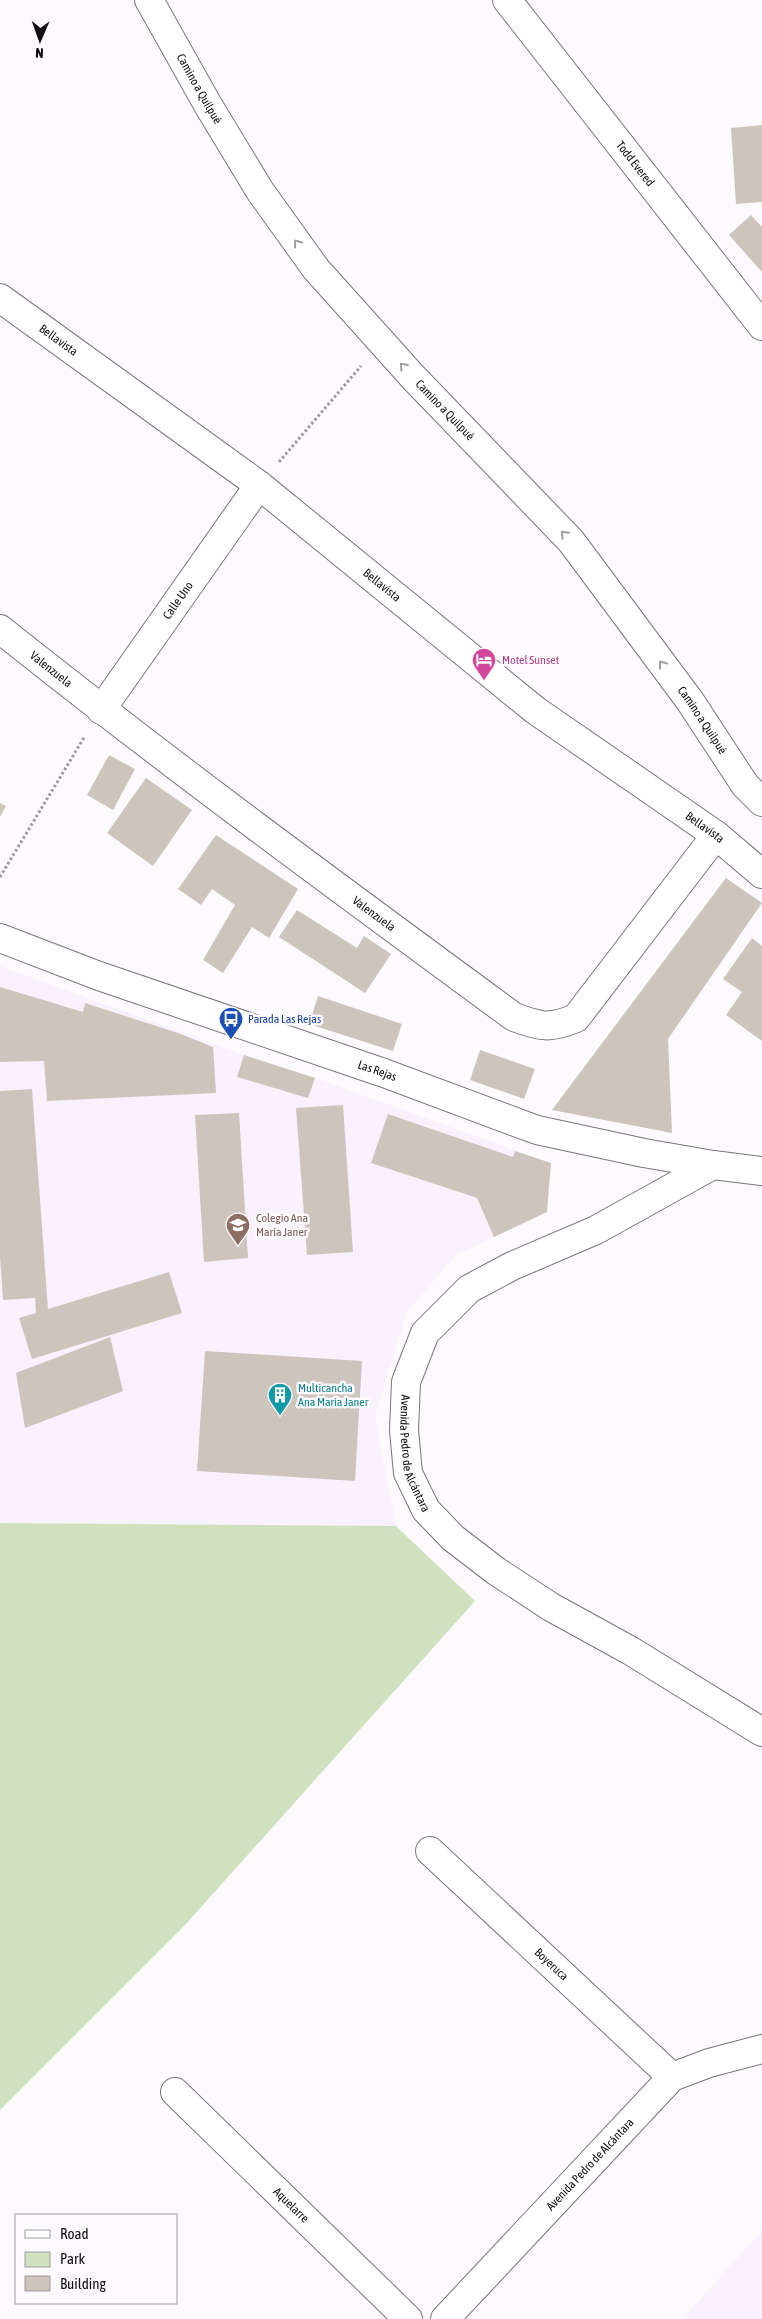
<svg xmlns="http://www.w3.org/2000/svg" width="762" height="2319" viewBox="0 0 762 2319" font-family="'Asap Condensed',sans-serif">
<rect width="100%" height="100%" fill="#fdfafe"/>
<g fill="#f9f1fe">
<path d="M0 966 244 1055 315 1078 551 1163 547 1212 456 1255 407 1312 375 1416 396 1526 0 1523Z"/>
<path d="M762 2231V2319H682Z"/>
</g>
<path fill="#cfe1bf" d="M0 1523 396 1526 475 1601 185 1925 0 2110Z"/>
<g fill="#cdc5bc">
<path d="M762 125V202L736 204 731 128Z"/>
<path d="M751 215 762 227V272L729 235Z"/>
<path d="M109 755 135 769 113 810 87 795Z"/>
<path d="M146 778 192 810 153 866 107 833Z"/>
<path d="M0 803 6 806 0 817Z"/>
<path d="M216 835 298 889 269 938 252 927 223 973 203 960 235 905 212 889 201 905 178 889Z"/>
<path d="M726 878 762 903 668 1039 672 1133 552 1110Z"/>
<path d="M297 910 357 948 364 936 391 954 365 993 279 937Z"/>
<path d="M752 938 762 946V1041L726 1015 742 992 723 979Z"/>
<path d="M0 987 83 1012 85 1003 178 1033 213 1047 216 1093 47 1101 44 1061 0 1062Z"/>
<path d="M318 996 402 1024 393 1051 309 1024Z"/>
<path d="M480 1050 535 1069 524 1099 470 1080Z"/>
<path d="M244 1055 315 1078 308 1098 237 1077Z"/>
<path d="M32 1089 48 1309 169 1272 182 1313 32 1359 19 1318 36 1313 35 1298 3 1300 0 1256V1091Z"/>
<path d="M343 1105 353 1252 307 1255 296 1108Z"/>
<path d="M239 1113 248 1258 204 1262 195 1115Z"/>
<path d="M388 1114 513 1157 515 1151 551 1163 547 1212 494 1237 477 1198 371 1163Z"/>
<path d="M110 1337 123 1391 25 1428 16 1373Z"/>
<path d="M205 1351 362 1361 355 1481 197 1471Z"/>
</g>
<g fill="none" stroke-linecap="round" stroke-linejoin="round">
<defs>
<g id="minor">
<path id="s1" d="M149 0 208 105 260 191 316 269 413 377 571 541 690 701 745 785 762 802"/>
<path id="s2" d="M507 0 762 326"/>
<path id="s3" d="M0 298 259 485 535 710 716 835 762 874"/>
<path id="s4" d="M0 629C168 763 341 890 514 1017 541 1027 550 1029 576 1018L716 835"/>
<path id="s5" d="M101 710 259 485"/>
<path id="s6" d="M713 1165 596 1230 512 1266 469 1289 425 1333 406 1382 404 1430 408 1473 426 1510 453 1538 496 1571 551 1607 631 1651 762 1732"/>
<path id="s7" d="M430 1851 672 2077"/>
<path id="s8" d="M175 2092 408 2319"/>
<path id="s9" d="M445 2319 672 2077 709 2063 762 2049"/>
</g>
<g id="tertiary">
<path id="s10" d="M0 938 99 976 384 1073 537 1130 644 1153 713 1165 762 1171"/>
</g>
</defs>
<use href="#minor" stroke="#7a747d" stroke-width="30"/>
<use href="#tertiary" stroke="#7a747d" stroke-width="30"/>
<g stroke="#9b989c" stroke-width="3" stroke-dasharray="2.5 2.5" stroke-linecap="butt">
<path d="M279 462 361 366"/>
<path d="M0 877 85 736"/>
</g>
<use href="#minor" stroke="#fff" stroke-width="28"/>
<use href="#tertiary" stroke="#fff" stroke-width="28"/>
</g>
<defs><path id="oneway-chevron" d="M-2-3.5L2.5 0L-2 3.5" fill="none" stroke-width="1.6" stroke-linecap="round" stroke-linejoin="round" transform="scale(1.25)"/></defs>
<g stroke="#9f9fa0">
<use href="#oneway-chevron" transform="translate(297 243) rotate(-126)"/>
<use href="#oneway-chevron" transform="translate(403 366) rotate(-132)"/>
<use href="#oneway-chevron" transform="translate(564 534) rotate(-134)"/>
<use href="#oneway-chevron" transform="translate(662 664) rotate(-126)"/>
</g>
<defs>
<symbol id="hotel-pin" viewBox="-11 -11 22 30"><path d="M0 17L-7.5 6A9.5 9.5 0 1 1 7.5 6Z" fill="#d1479c" stroke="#fdfafe"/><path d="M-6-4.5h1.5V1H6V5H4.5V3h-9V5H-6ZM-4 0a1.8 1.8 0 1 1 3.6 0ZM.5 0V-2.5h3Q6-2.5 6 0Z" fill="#fff"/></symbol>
<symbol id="bus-pin" viewBox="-11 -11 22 30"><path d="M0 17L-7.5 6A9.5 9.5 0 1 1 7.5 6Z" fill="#1a4fb4" stroke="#fdfafe"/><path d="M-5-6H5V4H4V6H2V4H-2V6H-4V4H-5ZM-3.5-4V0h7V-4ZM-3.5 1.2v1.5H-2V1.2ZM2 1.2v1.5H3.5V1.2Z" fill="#fff"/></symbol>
<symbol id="school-pin" viewBox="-11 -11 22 30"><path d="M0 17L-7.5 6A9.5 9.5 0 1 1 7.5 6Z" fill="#8d6e63" stroke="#fdfafe"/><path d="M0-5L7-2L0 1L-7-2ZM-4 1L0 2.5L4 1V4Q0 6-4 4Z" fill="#fff"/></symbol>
<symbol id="building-pin" viewBox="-11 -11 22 30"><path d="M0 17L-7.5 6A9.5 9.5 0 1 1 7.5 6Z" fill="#0f9aa8" stroke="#fdfafe"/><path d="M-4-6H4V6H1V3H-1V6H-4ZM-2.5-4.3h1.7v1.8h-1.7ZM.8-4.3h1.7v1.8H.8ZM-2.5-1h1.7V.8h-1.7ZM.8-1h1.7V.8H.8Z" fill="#fff"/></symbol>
</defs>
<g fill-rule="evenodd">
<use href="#hotel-pin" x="470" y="646" width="28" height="38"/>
<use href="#bus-pin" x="217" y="1005" width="28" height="38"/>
<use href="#school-pin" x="224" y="1211" width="28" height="38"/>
<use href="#building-pin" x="266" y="1381" width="28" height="38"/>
</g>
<g text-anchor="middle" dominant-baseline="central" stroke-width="5" stroke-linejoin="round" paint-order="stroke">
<g font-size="12" fill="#100e12" stroke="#fdfafe">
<text stroke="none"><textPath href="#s1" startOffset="102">Camino a Quilpué</textPath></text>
<text stroke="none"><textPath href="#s2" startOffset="208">Todd Evered</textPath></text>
<text stroke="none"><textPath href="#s3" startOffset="72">Bellavista</textPath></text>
<text stroke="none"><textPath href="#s1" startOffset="508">Camino a Quilpué</textPath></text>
<text stroke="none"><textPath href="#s3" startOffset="478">Bellavista</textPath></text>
<text stroke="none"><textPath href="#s5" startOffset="134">Calle Uno</textPath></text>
<text stroke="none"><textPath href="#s4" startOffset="65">Valenzuela</textPath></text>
<text stroke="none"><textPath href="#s1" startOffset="912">Camino a Quilpué</textPath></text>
<text stroke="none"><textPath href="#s3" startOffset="882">Bellavista</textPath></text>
<text stroke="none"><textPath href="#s4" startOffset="470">Valenzuela</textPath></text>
<text stroke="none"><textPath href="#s10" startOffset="400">Las Rejas</textPath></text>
<text stroke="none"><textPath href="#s6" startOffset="462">Avenida Pedro de Alcántara</textPath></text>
<text stroke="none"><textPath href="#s7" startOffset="166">Boyeruca</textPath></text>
<text stroke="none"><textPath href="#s9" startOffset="212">Avenida Pedro de Alcántara</textPath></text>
<text stroke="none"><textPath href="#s8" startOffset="162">Aquelarre</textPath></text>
</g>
<g font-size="12" fill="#b23c85" stroke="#fdfafe" text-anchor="start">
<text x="502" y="660">Motel Sunset</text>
</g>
<g font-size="12" fill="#164399" stroke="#fdfafe" text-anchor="start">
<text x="248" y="1019">Parada Las Rejas</text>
</g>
<g font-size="12" fill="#785e54" stroke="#fdfafe" text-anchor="start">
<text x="256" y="1218">Colegio Ana<tspan x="256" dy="14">María Janer</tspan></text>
</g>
<g font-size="12" fill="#0d838f" stroke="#fdfafe" text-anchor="start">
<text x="298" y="1388">Multicancha<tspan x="298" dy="14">Ana María Janer</tspan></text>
</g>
</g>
<rect x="15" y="2214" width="162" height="90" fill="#fdfafe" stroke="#9e9ca0"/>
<rect x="25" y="2230" width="25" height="8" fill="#ffffff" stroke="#9e9ca0"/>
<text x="60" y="2239" font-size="15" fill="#100e12">Road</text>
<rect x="25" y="2252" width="25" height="15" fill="#cfe1bf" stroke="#9e9ca0"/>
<text x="60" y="2264" font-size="15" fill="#100e12">Park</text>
<rect x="25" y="2276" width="25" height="15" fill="#cdc5bc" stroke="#9e9ca0"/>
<text x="60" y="2289" font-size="15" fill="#100e12">Building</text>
<g transform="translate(40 40) rotate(182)" stroke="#fdfafe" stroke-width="4" paint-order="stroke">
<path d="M0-4L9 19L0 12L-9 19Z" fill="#100e12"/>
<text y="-8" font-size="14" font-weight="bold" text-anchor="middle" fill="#100e12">N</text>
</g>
</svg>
